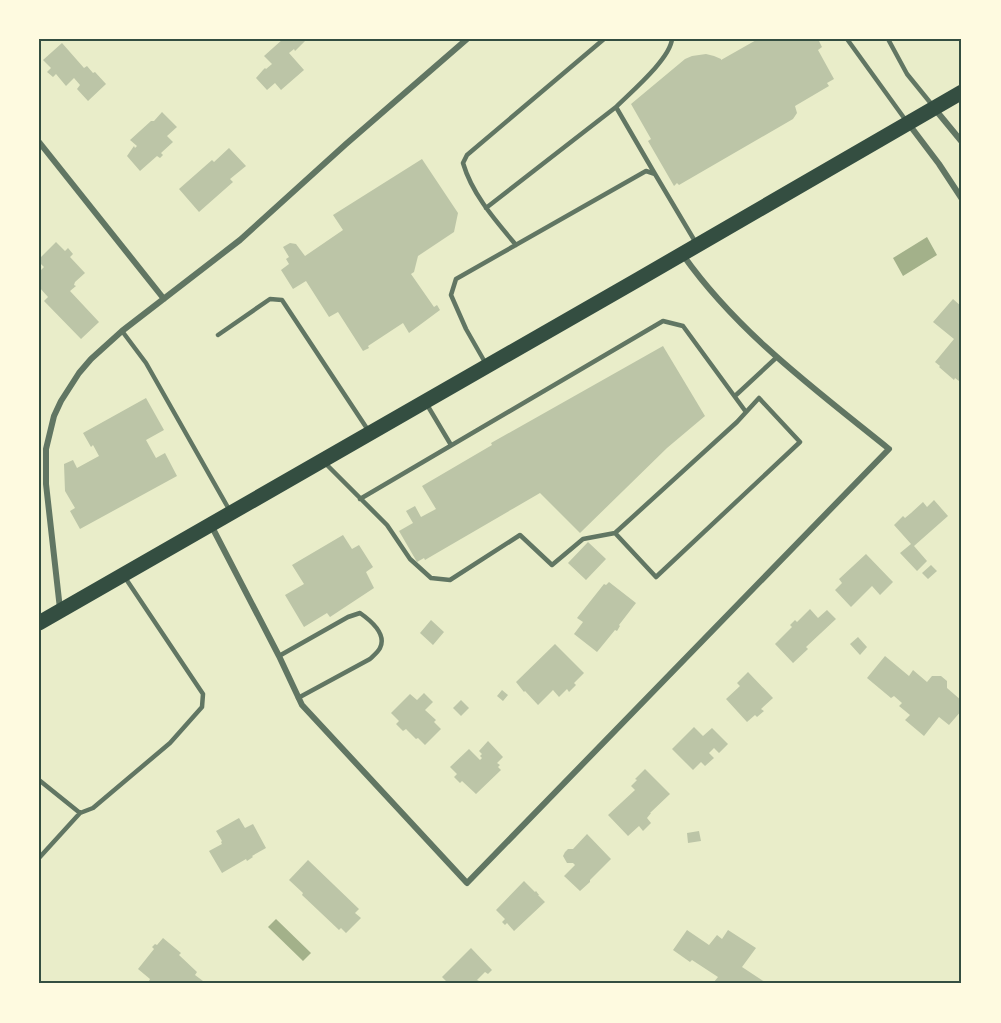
<svg xmlns="http://www.w3.org/2000/svg" width="1001" height="1023" viewBox="0 0 1001 1023" font-family="Poppins,sans-serif">
  <style>
    .water { fill: #a3b18a }
    .building { fill: #bcc5a7 }
    .lines { fill: none; stroke-linecap: round; stroke-linejoin: round }
    .service { stroke: #617663; stroke-width: 4.5 }
    .minor { stroke: #617663; stroke-width: 6 }
    .primary { stroke: #344e41; stroke-width: 15 }
    .neatline { fill: none; stroke: #344e41; stroke-width: 2 }
  </style>
  <rect width="100%" height="100%" fill="#e9edc9"/>
  <path class="water" d="M927 237 937 255 903 276 893 258Z
    M276 919 311 953 303 961 268 927Z"/>
  <path class="building" d="M283 39H303L305 41 295 51 294 49 289 53 304 70 281 90 275 83 267 90 256 78 263 70 265 68 266 69 272 64 264 56Z
    M758 39H823L819 41 822 47 818 50 834 79 827 83 829 86 795 106 797 113 793 119 679 185 677 183 674 186 648 141 651 139 631 104 685 59 692 56 706 54 714 56 721 59V60Z
    M62 43 84 68 87 66 93 73 95 72 106 84 88 101 77 89 80 85 74 78 66 86 56 74 53 77 47 72 51 68 43 60Z
    M162 112 177 127 167 136 173 142 161 153 163 155 160 158 157 156 140 171 127 156 134 146 135 148 137 146 130 140 151 121H154Z
    M229 148 246 166 230 179 233 182 199 212 179 189 212 160 214 162Z
    M422 159 458 213 454 232 418 256 414 272 411 274 434 307 437 305 440 310 409 333 403 323 368 346 369 348 363 351 338 312 329 317 306 281 293 289 281 270 289 264 286 259 289 257 283 247 290 243 296 244 305 256 343 230 333 215Z
    M56 242 65 251 68 248 73 254 70 257 85 273 75 282 74 285 76 286 70 291 99 322 81 339 44 301 48 297 39 287 41 286 39 284V272L44 267 39 262V259Z
    M953 299 962 307V377L959 381 955 378 954 380 939 367 940 366 935 362 954 339 933 322Z
    M663 346 705 416 667 448 580 533 540 493 430 557 425 560 424 558 417 562 399 531 413 523 406 511 415 506 421 517 436 509 422 486 492 445 491 443Z
    M146 398 164 430 146 440 156 458 165 453 177 476 80 529 70 511 75 508 65 491 64 464 73 460 77 468 99 456 93 445 91 447 83 433Z
    M934 500 948 516 914 546 927 561 917 571 900 553 911 544 894 525 903 516 905 518 911 513 923 502 927 507Z
    M343 535 352 549 359 545 373 567 366 572 374 588 330 617 327 613 304 627 285 595 304 584 292 565Z
    M588 542 606 559 586 580 568 563Z
    M866 554 893 582 880 595 872 586 851 607 835 590 842 583 839 579Z
    M931 565 937 571 928 579 922 573Z
    M609 582 636 603 619 625 620 626 617 631 615 630 597 652 574 634 583 622 577 618 604 584 606 585Z
    M810 609 818 618 827 610 836 619 806 647 808 649 793 663 775 644 792 627 790 625 795 620 797 622Z
    M431 620 444 632 433 645 420 633Z
    M858 637 867 647 860 655 850 644Z
    M555 644 584 673 574 683 576 685 569 692 567 689 559 697 553 690 538 705 525 691 524 692 516 682Z
    M885 656 909 676 913 670 927 682 932 676H941L947 681V688L962 701V710L949 725 939 717 924 736 905 720 910 715 899 706 902 703 894 696 891 698 867 678Z
    M748 672 773 698 761 709 764 711 757 717 755 715 747 722 726 699 740 686 737 683Z
    M502 690 508 695 503 701 497 696Z
    M424 693 433 702 425 710 436 720 434 722 441 729 425 745 418 738 416 739 406 729 403 731 396 724 399 721 391 713 410 694 417 700Z
    M461 700 469 708 461 716 453 708Z
    M694 727 703 736 712 728 728 744 719 753 714 748 709 753 714 758 705 766 701 762 693 770 672 749Z
    M488 741 503 757 497 763 500 765 498 767 501 770 476 794 462 781 460 783 454 777 457 774 450 767 469 749 480 760 482 758 480 756 482 754 479 751Z
    M645 769 670 794 650 813H651L647 818 651 823 643 831 639 826 628 836 608 815 635 790 631 786 637 780 635 779Z
    M239 818 245 828 253 824 266 848 252 856 253 857 247 861 246 859 222 873 209 851 222 844 221 842 222 841 216 831Z
    M699 831 701 841 688 843 687 833Z
    M587 834 611 859 590 880V882L580 891 564 876 575 865 573 863H567L563 856 565 852 568 849H573Z
    M308 860 359 909 355 913 361 918 346 933 341 928 339 930 302 895 303 893 289 880Z
    M524 881 535 892 536 891 539 895H538L545 902 514 931 507 923 505 925 502 922 505 919 496 910Z
    M687 930 709 945 717 935 722 939 728 930 756 948 742 967 768 984H720L714 982 718 977 692 960 690 962 673 950Z
    M163 938 181 953 179 955 197 972 195 975 207 984H151L152 983 149 981 150 979 138 969 154 949 152 947 155 944 157 945Z
    M471 948 492 970 488 974 485 972 477 980 479 981 476 984H449L442 977Z"/>
  <g class="lines">
    <path class="service" d="M847 39 907 122
      M888 39 907 74 933 106
      M616 107C631 92 670 59 672 39
      M486 208 616 107 655 174
      M516 245C495 220 472 194 463 163L467 155 604 39
      M122 331 146 363 230 511
      M218 335 270 299 282 300 368 430
      M486 364 466 329 451 295 456 279 646 171 655 174 696 243
      M735 396 777 357
      M426 403 451 445
      M325 463 387 525 410 559 431 578 450 580 520 535 552 565 583 539 615 533 737 422 759 398 800 442 656 577 615 533
      M360 499 663 321 683 326 746 412
      M279 656 348 617 360 613C370 620 387 634 380 648 378 652 374 655 370 659L298 698
      M39 780 80 813
      M39 858 80 813 93 808 170 743 202 707 203 694 124 576"/>
    <path class="minor" d="M934 108 962 142
      M908 123 939 164 962 199
      M39 142 164 299
      M211 525 279 656 302 705 467 883 889 449C816 390 738 333 683 255
      M60 609 46 484V449L54 416 61 401 79 373 91 359 122 331 240 240 346 144 467 39"/>
    <path class="primary" d="M39 623 639 279 962 92"/>
  </g>
  <rect width="1001" height="1023" fill="none" stroke="#fefae0" stroke-width="81"/>
  <rect x="40" y="40" width="920" height="942" class="neatline"/>
</svg>
